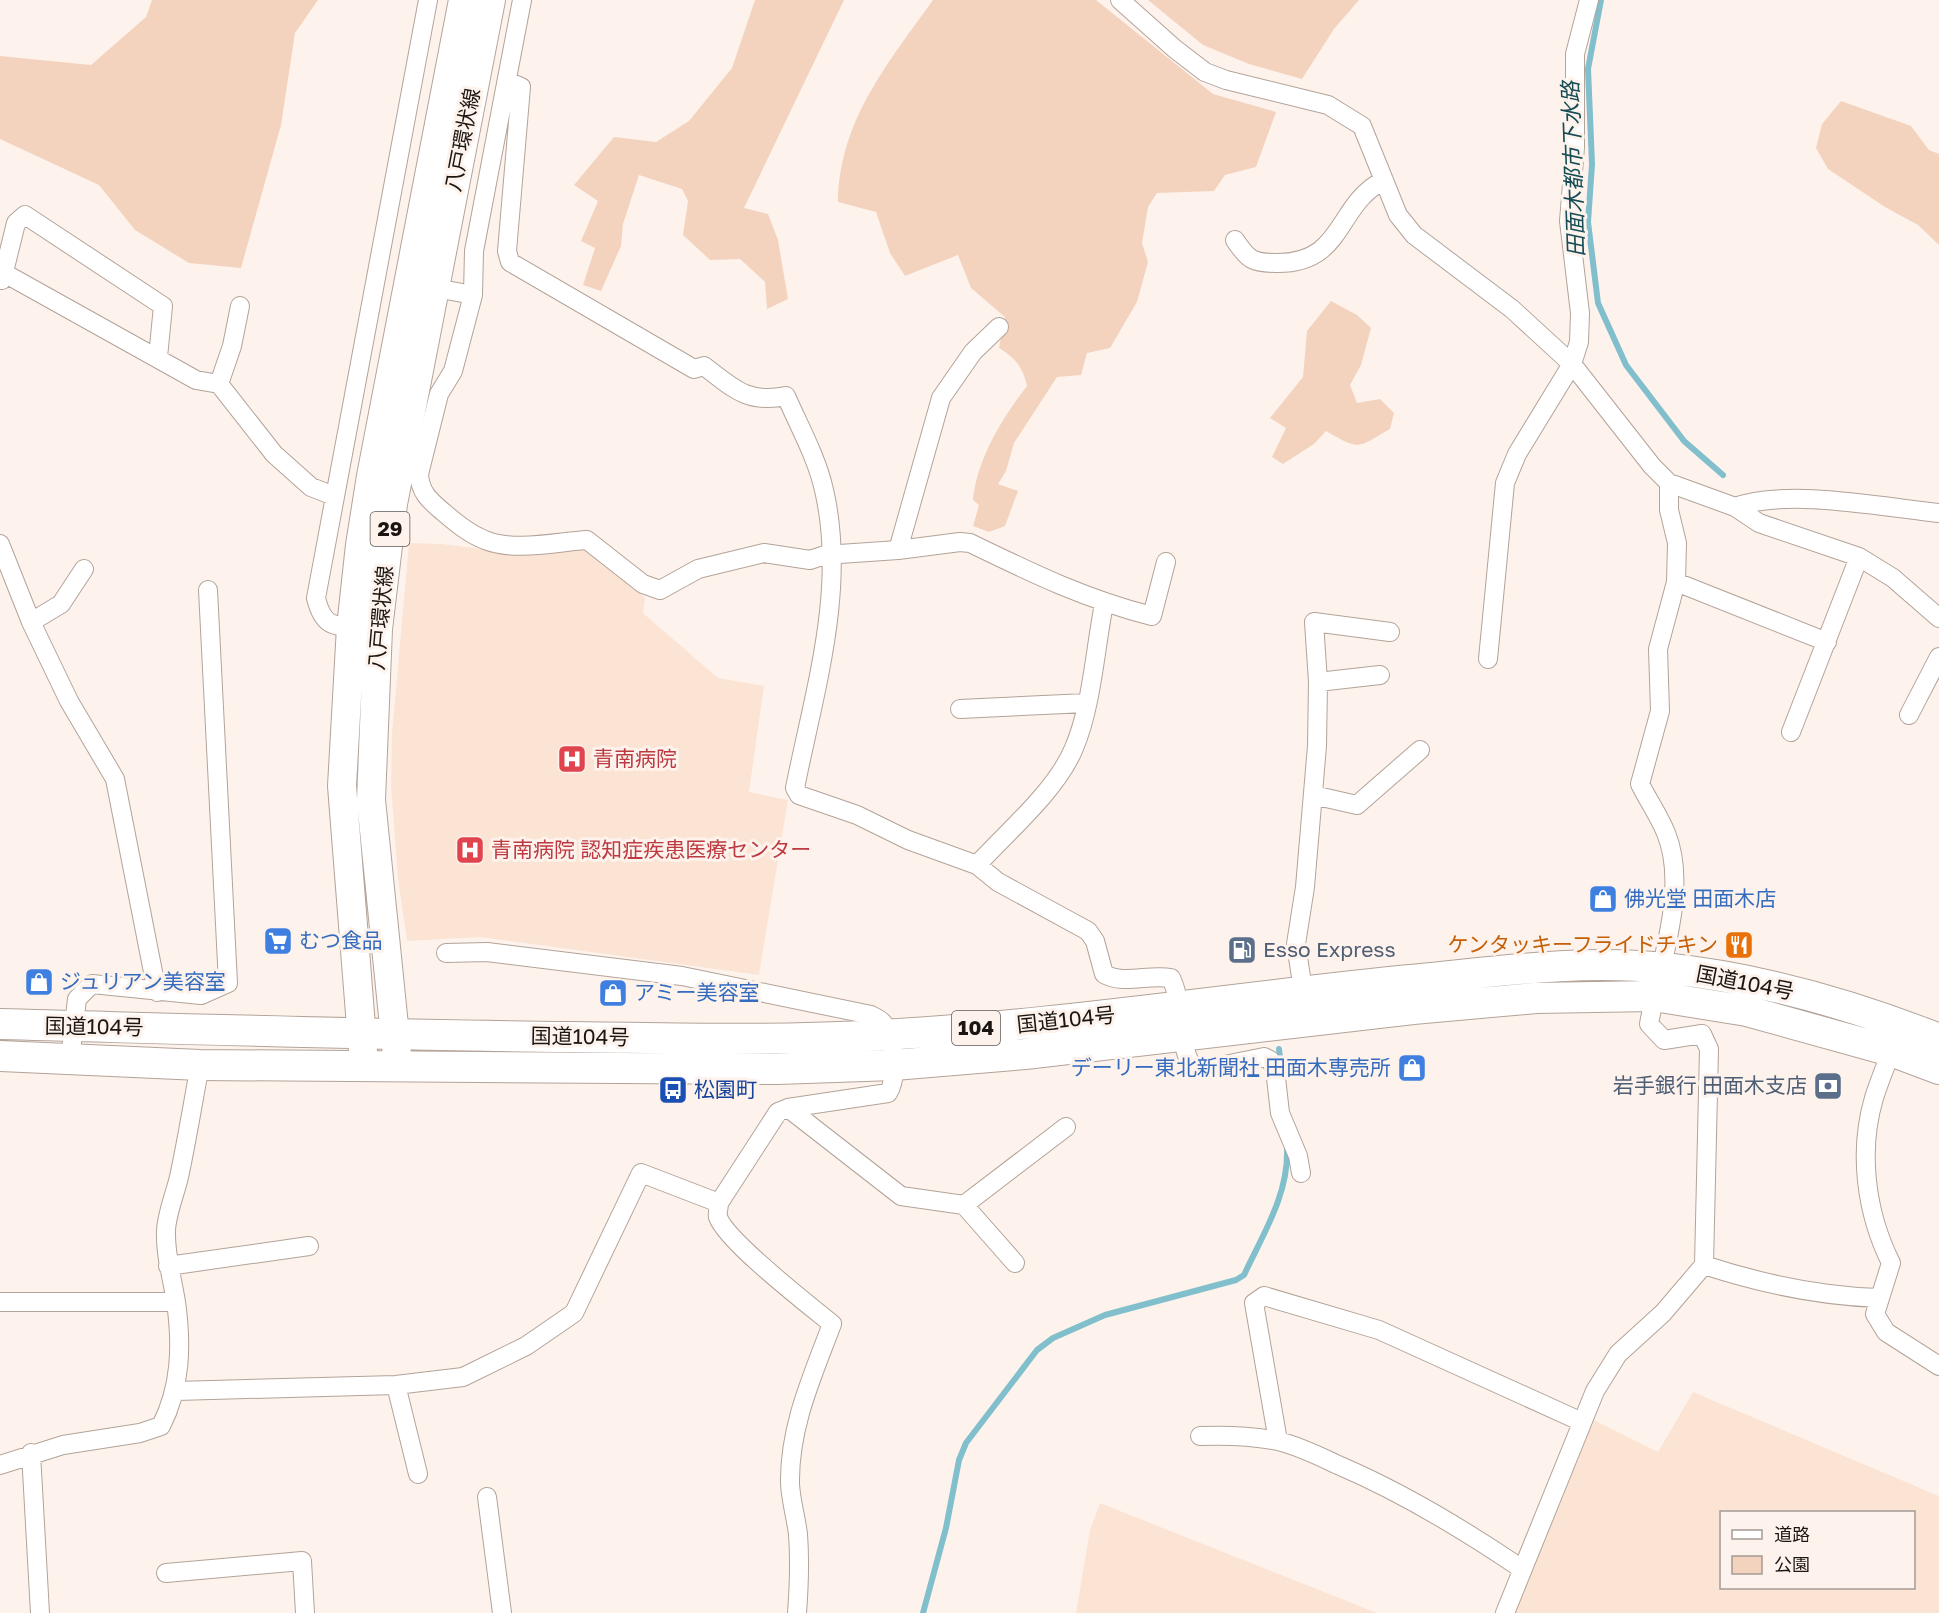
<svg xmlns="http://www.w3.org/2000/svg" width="1939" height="1613" viewBox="0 0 1939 1613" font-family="'Golos Text','Noto Sans JP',sans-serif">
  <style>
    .built { fill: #fce4d5; fill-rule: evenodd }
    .green { fill: #f3d3be }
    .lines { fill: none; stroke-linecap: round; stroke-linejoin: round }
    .stream { stroke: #80bfcb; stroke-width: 6 }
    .minor-casing { stroke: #b3a399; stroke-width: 20 }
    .primary-casing { stroke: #b3a399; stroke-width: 30 }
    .trunk-casing { stroke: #b3a399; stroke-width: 32 }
    .minor { stroke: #fff; stroke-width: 18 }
    .primary { stroke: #fff; stroke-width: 28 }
    .trunk { stroke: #fff; stroke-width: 30 }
    .labels { text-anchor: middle; stroke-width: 6; stroke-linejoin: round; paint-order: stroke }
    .shield { fill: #fdf3ec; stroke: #605853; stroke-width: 1.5 }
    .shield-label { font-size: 20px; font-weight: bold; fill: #1c1612 }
    .street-label { font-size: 21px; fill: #1c1612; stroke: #fdf3ec }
    .health-label { font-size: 21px; fill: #be3a42; stroke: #fdf3ec; text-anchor: start }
    .shop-label { font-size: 21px; fill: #366cbe; stroke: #fdf3ec; text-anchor: start }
    .food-label { font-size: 21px; fill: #c56008; stroke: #fdf3ec; text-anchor: end }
    .service-label { font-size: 21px; fill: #4e5e75; stroke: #fdf3ec; text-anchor: start }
    .transit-label { font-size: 21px; fill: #164399; stroke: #fdf3ec; text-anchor: start }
    .water-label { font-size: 22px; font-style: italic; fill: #154c55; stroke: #fdf3ec }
  </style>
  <rect width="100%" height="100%" fill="#fdf3ec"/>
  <path class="built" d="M409 543 442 544 514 553 552 547 586 550 645 598 643 613 718 678 764 686 749 792 788 800 759 975 480 937 407 941 398 878 391 785 392 733Z
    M1693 1392 1939 1496V1613H1513L1590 1418 1658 1452ZM1722 1512H1914V1588H1722Z
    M1100 1503 1377 1613H1076L1090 1530Z"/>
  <path class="green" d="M152 0H318L295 33 281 125 241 268 189 263 135 230 99 185 0 139V56L91 65 146 17Z
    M755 0H844L744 208 768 214 778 240 788 299 767 309 765 282 740 259 710 260 683 235 688 201 682 189 639 175 623 224 621 246 601 291 583 285 595 248 581 241 598 201 574 185 614 137 656 142 689 121 732 68Z
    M933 0H1096L1213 94 1276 112 1256 167 1225 175 1214 191 1157 193 1148 207 1142 243 1148 262 1137 302 1110 348 1087 353 1081 375 1057 377 1014 443 1006 471 998 484 1018 491 1005 526 989 532 973 526 979 505 973 500C977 459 1002 418 1027 386 1023 367 1015 358 999 348L1005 317 971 288 958 255 905 276 890 253 876 212 838 202C839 121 888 63 933 0Z
    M1148 0H1359L1334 29 1302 79 1249 64 1203 45Z
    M1841 101 1911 126 1929 150 1939 154V245L1918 225 1885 207 1828 169 1816 148 1822 124Z
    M1331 301 1357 315 1371 328 1361 365 1350 385 1357 403 1380 399 1394 413 1390 429C1357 448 1360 451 1326 431L1314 444 1283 464 1272 457 1286 428 1270 418 1303 377 1307 331Z"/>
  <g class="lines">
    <path class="stream" d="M1601 0 1588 69 1592 164 1588 222 1598 303 1626 365 1684 441 1723 475
      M1279 1049 1281 1066
      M923 1613 946 1528 959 1460 966 1443 1037 1350 1053 1338 1105 1315 1236 1280 1244 1275C1263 1234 1289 1194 1287 1148"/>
    <g class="minor-casing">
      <path id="minor" d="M522 0 474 251 473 295 453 371 439 394 419 474C420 492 429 500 442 511 455 522 469 534 485 540 514 552 556 542 587 540L643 584 660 590 698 569 764 553 810 560 825 555 898 550 960 542 970 543C1032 573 1085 599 1152 616L1166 562
        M1120 0 1175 49 1205 72 1226 80 1328 105 1362 126 1398 215 1414 235 1512 309 1572 364 1652 466 1669 483V510L1677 543 1676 582 1658 649 1660 711 1640 784C1648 800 1659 816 1666 833 1689 889 1659 967 1649 1024L1664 1040 1702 1034 1709 1049 1704 1265 1663 1313 1618 1354 1595 1391 1505 1613
        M507 81 521 87 507 251 510 262 694 369 704 366C733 388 747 404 786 396 799 426 817 458 824 490 847 589 814 692 795 788L799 795 857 815 908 840 977 865 998 882 1088 931 1095 941 1104 974C1124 985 1148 974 1171 978 1184 1005 1178 1043 1191 1064L1205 1069 1264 1057 1270 1060 1275 1069 1280 1113 1298 1156 1301 1173
        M1235 240C1248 260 1253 263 1276 263 1345 264 1335 205 1384 180
        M0 266 4 273 196 380 219 384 232 346 240 306
        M2 280 16 223 25 215 163 306 158 357
        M425 286 473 295
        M219 384 274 454 311 487 334 496
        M1669 483 1735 507C1787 488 1882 507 1939 513
        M1735 507 1759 523 1859 557 1893 578 1939 618
        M0 544 31 622 69 701 115 779 157 992
        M898 550 941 398 973 352 999 327
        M1676 582 1827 642
        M31 622 61 604 84 569
        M361 628C333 626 323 627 316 598L428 0
        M1488 659 1505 483 1517 454 1572 364 1579 342 1580 313 1569 221 1575 147V54L1589 0
        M1318 682 1380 675
        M960 709 1086 703
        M1909 715 1939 657
        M1791 732 1859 557
        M1313 795 1357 805 1420 750
        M977 865C1007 832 1057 790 1074 748 1092 706 1095 649 1104 604
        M446 953 487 952 682 976 871 1015C874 1017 880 1019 883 1023 895 1037 898 1078 888 1093L788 1108 778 1112 719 1203C719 1207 717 1213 718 1217 726 1241 809 1305 832 1324 812 1377 789 1427 790 1484 791 1501 796 1518 798 1534 800 1561 799 1587 797 1613
        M1303 990 1296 944 1305 887 1317 746 1318 682 1314 622 1390 632
        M1895 1042C1888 1060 1880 1079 1874 1098 1858 1152 1866 1213 1891 1263L1875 1314 1886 1332 1939 1366
        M70 1059 77 999 92 984 201 995 228 983 208 590
        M788 1108 901 1196 964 1205 1066 1127
        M964 1205 1015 1263
        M1704 1265C1762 1284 1818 1296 1879 1298
        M168 1266 309 1246
        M0 1302H176
        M396 1385 418 1474
        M176 1391 396 1385 463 1377 526 1346 574 1313 641 1173 719 1203
        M1200 1436C1226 1435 1253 1436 1278 1441 1299 1446 1319 1456 1338 1465 1404 1493 1463 1529 1522 1569
        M1278 1441 1254 1303 1264 1296 1379 1330 1582 1422
        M31 1453 40 1613
        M0 1465 63 1445 140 1433 161 1426C181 1387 182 1345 176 1302 172 1277 165 1255 166 1230 167 1213 175 1194 179 1177 187 1140 193 1102 200 1065
        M487 1497 502 1613
        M166 1573 302 1561 305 1613"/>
    </g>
    <g class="primary-casing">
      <path id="primary" d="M364 1064 342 786 351 627 360 545 371 476 463 0
        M398 1065 371 800 378 629 393 504 491 0"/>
    </g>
    <g class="trunk-casing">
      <path id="trunk" d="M0 1024C190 1029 379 1035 569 1037 667 1038 765 1041 863 1036 1047 1027 1228 998 1410 980 1494 972 1580 959 1664 968 1759 978 1851 1004 1939 1039
        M0 1056 200 1065 777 1069 894 1065 1025 1054 1413 1009 1536 998 1654 996 1747 1011 1891 1051 1939 1069"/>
    </g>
    <use href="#minor" class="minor"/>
    <use href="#primary" class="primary"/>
    <use href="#trunk" class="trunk"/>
  </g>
  <defs>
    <g id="hospital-square" transform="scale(1.5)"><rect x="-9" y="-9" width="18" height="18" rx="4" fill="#e0444e" stroke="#fdf3ec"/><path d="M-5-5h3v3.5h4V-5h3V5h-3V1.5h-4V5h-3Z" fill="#fff"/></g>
    <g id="shop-square" transform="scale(1.5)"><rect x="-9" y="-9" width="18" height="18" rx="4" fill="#3f7fe0" stroke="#fdf3ec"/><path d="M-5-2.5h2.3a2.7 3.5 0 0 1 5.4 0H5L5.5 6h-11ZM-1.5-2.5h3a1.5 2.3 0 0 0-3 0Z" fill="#fff"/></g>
    <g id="supermarket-square" transform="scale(1.5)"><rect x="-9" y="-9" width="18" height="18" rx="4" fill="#3f7fe0" stroke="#fdf3ec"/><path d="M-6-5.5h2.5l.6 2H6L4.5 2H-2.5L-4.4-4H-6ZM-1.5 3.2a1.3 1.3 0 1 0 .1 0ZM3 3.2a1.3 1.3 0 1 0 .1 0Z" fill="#fff"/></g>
    <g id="restaurant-square" transform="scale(1.5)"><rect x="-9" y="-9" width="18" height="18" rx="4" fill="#e8710a" stroke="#fdf3ec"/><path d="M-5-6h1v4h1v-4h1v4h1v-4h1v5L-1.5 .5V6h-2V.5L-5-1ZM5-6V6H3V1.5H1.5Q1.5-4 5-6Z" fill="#fff"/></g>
    <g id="fuel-square" transform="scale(1.5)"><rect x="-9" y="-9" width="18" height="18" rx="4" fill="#5c6f8a" stroke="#fdf3ec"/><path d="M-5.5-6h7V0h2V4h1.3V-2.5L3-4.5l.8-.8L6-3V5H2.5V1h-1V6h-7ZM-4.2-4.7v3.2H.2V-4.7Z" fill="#fff"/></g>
    <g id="bank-square" transform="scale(1.5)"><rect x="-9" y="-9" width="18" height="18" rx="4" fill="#5c6f8a" stroke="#fdf3ec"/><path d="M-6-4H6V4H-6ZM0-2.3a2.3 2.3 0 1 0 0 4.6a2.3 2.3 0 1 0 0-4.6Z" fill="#fff"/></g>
    <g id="bus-square" transform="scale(1.5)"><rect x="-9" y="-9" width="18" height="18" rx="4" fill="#1a4fb4" stroke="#fdf3ec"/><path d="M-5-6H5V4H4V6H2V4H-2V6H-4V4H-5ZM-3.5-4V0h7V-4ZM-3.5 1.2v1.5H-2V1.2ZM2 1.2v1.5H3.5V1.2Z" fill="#fff"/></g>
  </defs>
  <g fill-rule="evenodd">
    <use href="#hospital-square" x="572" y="759"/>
    <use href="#hospital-square" x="470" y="850"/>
    <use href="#shop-square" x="1603" y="899"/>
    <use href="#supermarket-square" x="278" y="941"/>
    <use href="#restaurant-square" x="1739" y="945"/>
    <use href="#fuel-square" x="1242" y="950"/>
    <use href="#shop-square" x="39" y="982"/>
    <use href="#shop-square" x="613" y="993"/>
    <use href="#shop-square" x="1412" y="1068"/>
    <use href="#bank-square" x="1828" y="1086"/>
    <use href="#bus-square" x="673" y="1090"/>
  </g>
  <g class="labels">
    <g class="shield">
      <rect x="370.5" y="512" width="39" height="34" rx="4.5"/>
      <rect x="952" y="1011" width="48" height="34" rx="4.5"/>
    </g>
    <g class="shield-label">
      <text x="390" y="536">29</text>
      <text x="976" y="1035">104</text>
    </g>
    <g class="street-label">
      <text transform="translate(463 140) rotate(-79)" y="7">八戸環状線</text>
      <text transform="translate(381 618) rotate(-85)" y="7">八戸環状線</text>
      <text transform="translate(1745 983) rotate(11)" y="7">国道104号</text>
      <text transform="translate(1066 1020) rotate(-6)" y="7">国道104号</text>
      <text transform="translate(94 1027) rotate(1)" y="7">国道104号</text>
      <text transform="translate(580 1037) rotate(1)" y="7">国道104号</text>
    </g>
    <g class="health-label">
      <text x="593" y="766">青南病院</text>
      <text x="491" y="857">青南病院 認知症疾患医療センター</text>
    </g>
    <g class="shop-label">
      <text x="1624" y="906">佛光堂 田面木店</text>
      <text x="299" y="948">むつ食品</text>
      <text x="60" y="989">ジュリアン美容室</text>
      <text x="634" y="1000">アミー美容室</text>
      <text x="1391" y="1075" text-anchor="end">デーリー東北新聞社 田面木専売所</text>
    </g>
    <g class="food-label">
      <text x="1718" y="952">ケンタッキーフライドチキン</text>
    </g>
    <g class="service-label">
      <text x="1263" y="957">Esso Express</text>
      <text x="1807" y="1093" text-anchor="end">岩手銀行 田面木支店</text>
    </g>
    <g class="transit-label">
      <text x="694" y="1097">松園町</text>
    </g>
    <g class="water-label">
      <text transform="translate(1573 169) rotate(-92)" y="8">田面木都市下水路</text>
    </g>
  </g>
  <rect x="1720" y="1511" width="195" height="78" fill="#fdf3ec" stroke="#a39b95" stroke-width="1.5"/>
  <rect x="1732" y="1530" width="30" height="9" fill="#ffffff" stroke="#a39b95" stroke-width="1.5"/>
  <text x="1774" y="1541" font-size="18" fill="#1c1612">道路</text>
  <rect x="1732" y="1556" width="30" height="18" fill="#f3d3be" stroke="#a39b95" stroke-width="1.5"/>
  <text x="1774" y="1571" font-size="18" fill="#1c1612">公園</text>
</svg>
